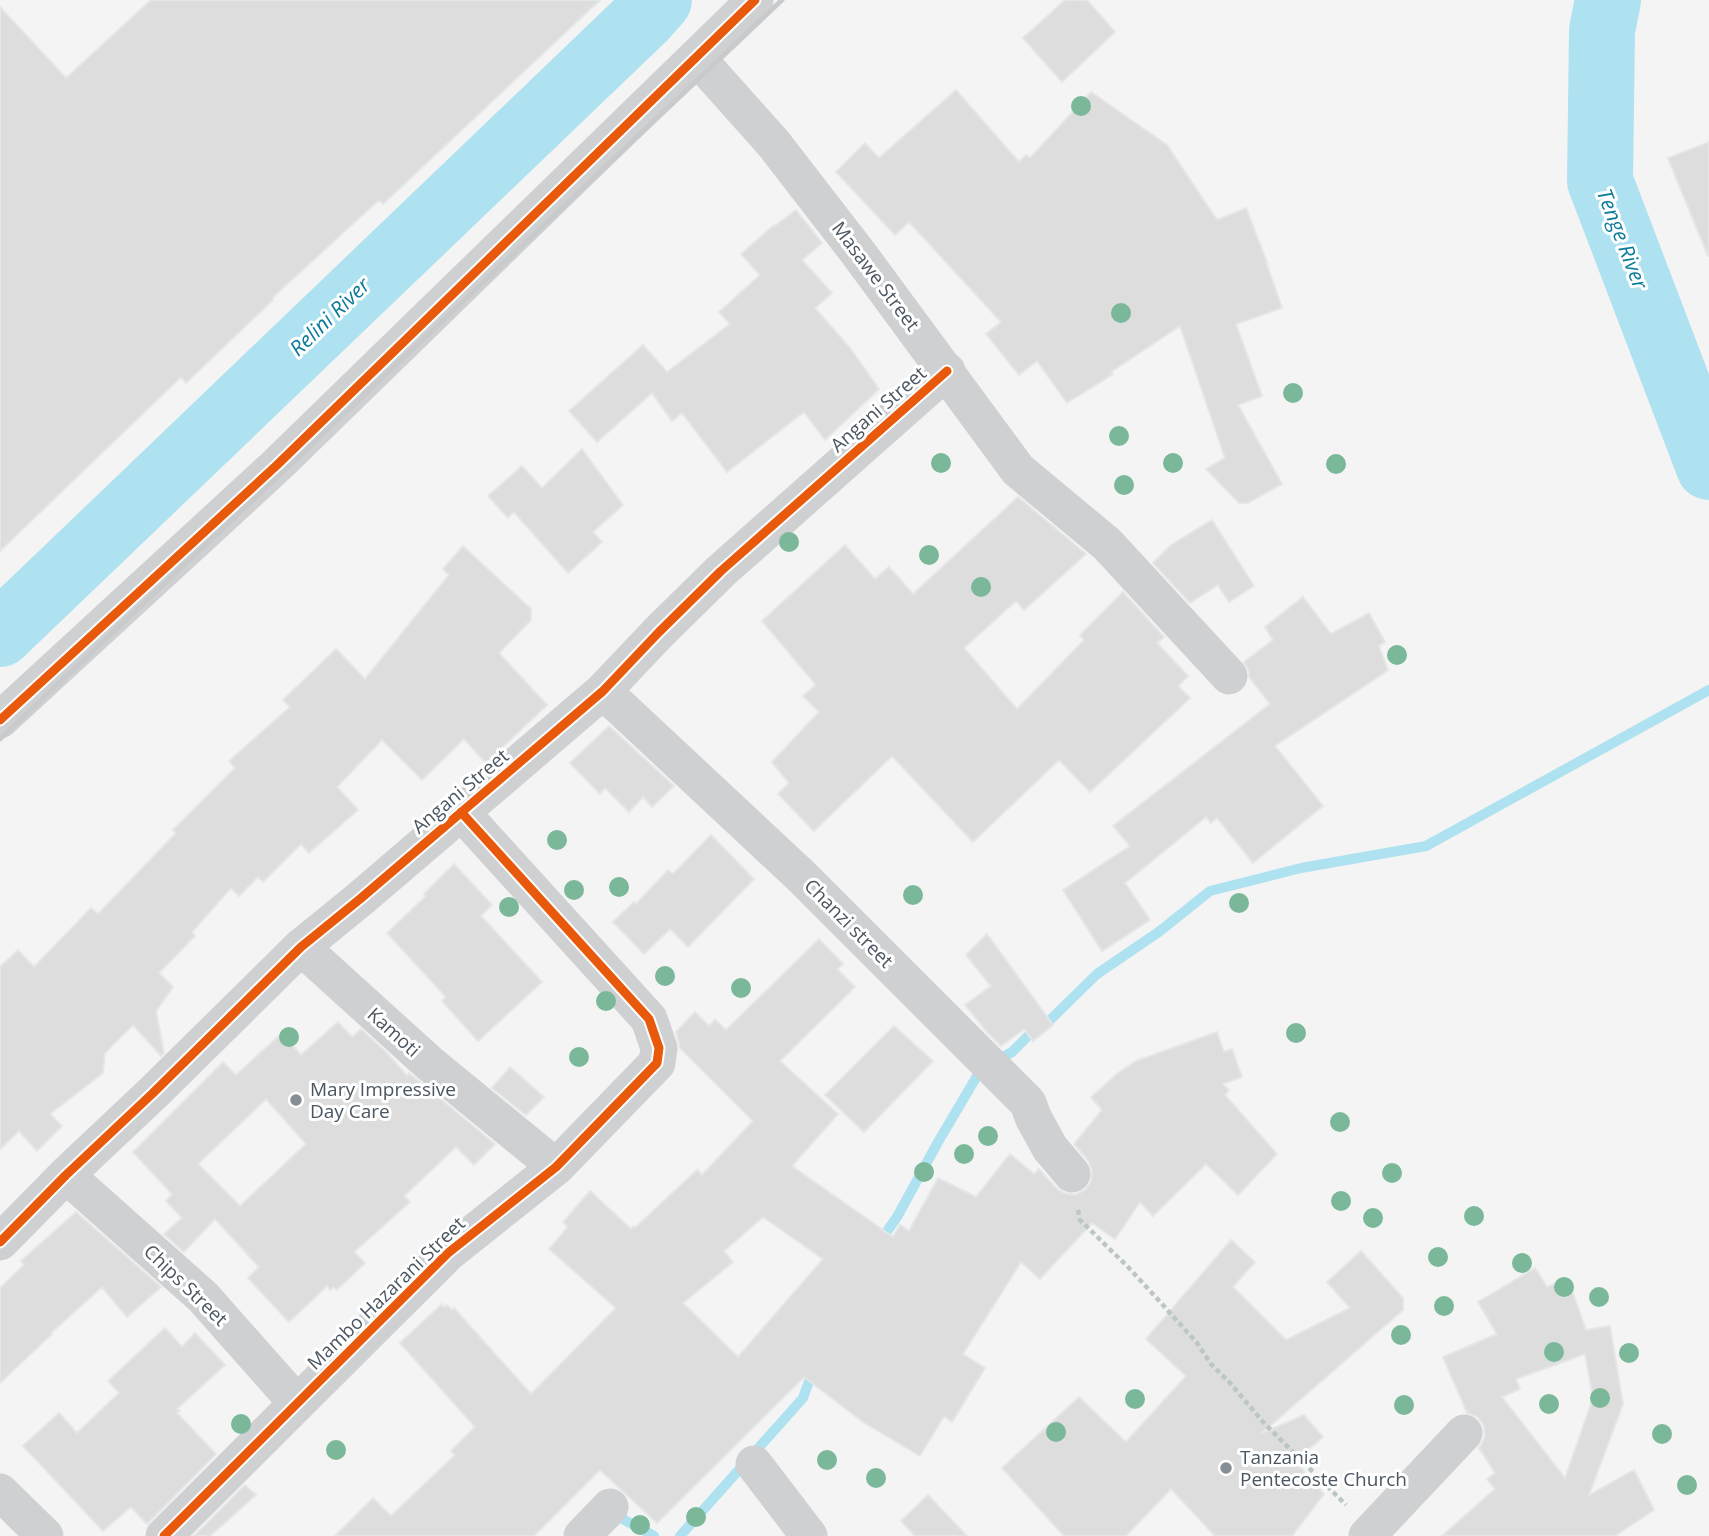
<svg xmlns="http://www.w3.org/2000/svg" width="1709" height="1536" viewBox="0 0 1709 1536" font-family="'Open Sans',sans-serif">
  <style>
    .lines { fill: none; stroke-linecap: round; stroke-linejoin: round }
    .stream { stroke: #aee2f0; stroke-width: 10 }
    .river { stroke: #aee2f0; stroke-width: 66 }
    .building { fill: #ddddde; stroke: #e5e6e7; stroke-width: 2; fill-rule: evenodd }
    .path { stroke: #bcc7c4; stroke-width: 4.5; stroke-dasharray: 5 3.5; stroke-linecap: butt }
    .minor { stroke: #ced0d2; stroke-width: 37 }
    .rail { stroke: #c9cacc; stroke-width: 5 }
    .cycleway-casing { stroke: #fff; stroke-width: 13 }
    .cycleway { stroke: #e8590c; stroke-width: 9 }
    .tree { fill: #7ab899 }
    .poi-dot { fill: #868d94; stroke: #fff; stroke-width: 2.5 }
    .labels { text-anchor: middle; stroke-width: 6; stroke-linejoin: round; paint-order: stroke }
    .street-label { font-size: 19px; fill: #4a5661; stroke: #fff }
    .poi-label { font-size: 19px; fill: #4a5661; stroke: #fff; text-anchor: start }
    .water-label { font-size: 21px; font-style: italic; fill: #0c7c9b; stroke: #fff }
  </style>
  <rect width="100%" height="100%" fill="#f4f4f4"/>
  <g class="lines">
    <path class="stream" d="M878 1244 897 1217 938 1142 977 1076 990 1064 1012 1052 1028 1036 1047 1023 1097 974 1160 931 1210 891 1301 868 1426 846 1709 690
      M614 1522 619 1517 654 1536
      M680 1536 803 1398 813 1370"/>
    <path class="river" d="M1608 0 1602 31 1600 181 1709 467
      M0 634 643 18 659 0"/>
  </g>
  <path class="building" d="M151 0H600L383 204 379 200 272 298 273 300 186 383 181 377 0 551V7L66 78Z
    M1065 0H1087L1115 32 1062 82 1023 38Z
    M956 90 1019 162 1026 155 1030 158 1091 92 1167 145 1217 220 1246 208 1267 262H1266L1282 308 1236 324 1262 396 1238 405 1282 484 1248 503H1239L1206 469 1225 458 1180 326 1111 372 1113 374 1067 403 1037 361 1019 375 986 334 1001 322 909 222 895 235 836 172 865 143 879 158Z
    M1709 142V256H1708L1668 158Z
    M796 210 822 243 802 260 832 293 815 308 850 348 879 389 825 440 804 412 727 472 682 413 672 421 652 393 597 442 569 411 643 345 667 372 730 324 719 312 760 275 741 254 774 225 775 226Z
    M582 449 623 505 593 532 602 542 568 573 514 512 508 518 488 496 522 466 542 488Z
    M1018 497 1086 554 1024 610 1016 601 964 648 1017 709 1084 640 1080 635 1123 592 1164 637 1157 643 1188 676 1178 686 1190 698 1090 792 1059 760 973 842 892 756 814 831 778 794 789 783 772 762 819 712 803 696 816 685 762 621 845 545 875 579 889 567 913 594Z
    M1212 520 1254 586 1229 602 1218 585 1190 603 1153 563 1171 545Z
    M463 546 531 609V620L499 653 547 705 486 763 464 739 422 780 382 740 337 787 358 810 309 853 301 844 263 882 258 877 239 896 231 888 192 932 195 936 159 973 173 987 156 1011 164 1053 161 1056 133 1025 105 1053 103 1073 50 1114 62 1126 37 1151 19 1131 0 1149V967L18 950 34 967 91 908 98 914 176 833 173 830 235 768 229 761 290 707 283 700 336 649 365 679 449 575 443 569Z
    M1303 597 1331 634 1369 613 1385 642 1379 646 1388 670 1275 746 1323 806 1253 863 1217 818 1211 823 1206 817 1125 883 1150 920 1102 951 1063 890 1130 846 1113 826 1270 704 1249 677V671L1244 662 1273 640 1265 627Z
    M609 726 674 786 652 807 643 797 629 812 605 788 600 794 570 763Z
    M711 835 754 879 688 947 670 929 644 954 613 922 634 902 636 904 668 870 673 874Z
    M454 864 492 905 481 916 542 982 478 1041 442 1001 446 997 387 933 426 896 424 894Z
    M987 934 1053 1025 1033 1041 1024 1029 1001 1046 988 1033 965 1005 991 986 966 955Z
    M819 939 843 964 837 969 855 987 780 1061 838 1114 792 1166 893 1237 900 1225 909 1231 938 1178 976 1197 1010 1154 1034 1174 1039 1169 1056 1188 1064 1193 1075 1195 1085 1190 1091 1182 1092 1170 1088 1160 1074 1144 1102 1110 1091 1097 1118 1073 1136 1061 1217 1032 1224 1052 1232 1049 1242 1077 1223 1084 1229 1090 1225 1095 1277 1154 1238 1195 1206 1164 1153 1216 1140 1202 1115 1239 1092 1223 1040 1279 1021 1262 963 1354 985 1368 952 1422 944 1416 920 1456 863 1422 804 1377 657 1523 600 1470 534 1536H335L373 1498 391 1516 455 1455 451 1451 475 1427 400 1343 442 1304 444 1307 447 1305 452 1310 454 1308 531 1394 616 1308 549 1249 568 1227 563 1222 590 1191 631 1229 634 1226 636 1227 697 1170 702 1175 753 1121 680 1048 676 1032 695 1012 709 1026 715 1020 726 1030ZM763 1217 823 1259 738 1357 683 1303 733 1262 724 1251Z
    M338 1022 352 1037 361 1029 387 1053 407 1076 409 1073 495 1144 474 1165 456 1147 404 1196 410 1202 354 1252 365 1263 337 1290 333 1287 330 1290 327 1286 289 1322 248 1278 259 1267 215 1219 184 1252 164 1234 182 1218 166 1201 172 1194 133 1152 223 1062 236 1075 282 1033 301 1055ZM266 1099 306 1144 240 1206 198 1164Z
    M894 1026 933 1061 864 1132 825 1095Z
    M510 1067 544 1097 526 1115 492 1088Z
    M76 1212 161 1287 127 1317 102 1287 51 1333 52 1334 0 1383V1288L24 1265 21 1261Z
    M1231 1240 1255 1262 1233 1287 1286 1340 1350 1308 1327 1282 1361 1251 1403 1298V1310L1262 1433 1304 1415 1323 1437 1295 1461 1324 1494 1292 1536H1215L1171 1489 1126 1536H1064L1002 1468 1079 1397 1126 1442 1186 1376 1146 1339Z
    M1535 1268 1547 1287 1568 1279 1586 1330 1610 1326 1623 1404 1589 1495 1634 1470 1654 1510 1615 1536H1442L1495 1489 1487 1479 1495 1473 1479 1448 1485 1437 1484 1426 1478 1417 1467 1413 1443 1357 1497 1334 1478 1302ZM1585 1354 1593 1398 1565 1478 1502 1397 1520 1389 1516 1379Z
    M165 1328 182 1347 195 1333 225 1365 177 1409 180 1411 177 1413 216 1454 147 1524 131 1507 103 1531 23 1446 59 1413 77 1433 119 1393 108 1381Z
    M245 1485 256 1495 210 1536H194Z
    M928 1495 967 1536H915L901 1521Z"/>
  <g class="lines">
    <path class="path" d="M1078 1210 1080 1220 1128 1267 1163 1305 1197 1343 1211 1364 1230 1383 1264 1423 1346 1505"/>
    <path class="minor" d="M695 58 708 70 774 144 859 254 1018 470 1107 544 1229 676
      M603 691 800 875 1028 1103 1033 1117 1050 1148 1072 1174
      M0 720 277 465 755 0
      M301 947 429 1063 556 1167
      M66 1175 203 1297 297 1403
      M0 1242 66 1175 153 1093 301 947 360 899 603 691 659 632 721 571 947 371
      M754 1464 809 1536
      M0 1492 45 1536
      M164 1536 448 1253 556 1167 657 1063 659 1048 649 1019 461 812
      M582 1536 610 1507
      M1367 1536 1464 1433"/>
    <path class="rail" d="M0 739 782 0"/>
    <g class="cycleway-casing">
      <path id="cycleway" d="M0 720 277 465 755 0
        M0 1242 66 1175 153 1093 301 947 360 899 603 691 659 632 721 571 947 371
        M164 1536 448 1253 556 1167 657 1063 659 1048 649 1019 461 812"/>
    </g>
    <use href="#cycleway" class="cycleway"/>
  </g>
  <g class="tree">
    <circle cx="1081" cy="106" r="10"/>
    <circle cx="1121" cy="313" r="10"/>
    <circle cx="1293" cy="393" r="10"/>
    <circle cx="1119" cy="436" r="10"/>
    <circle cx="941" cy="463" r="10"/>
    <circle cx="1173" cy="463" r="10"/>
    <circle cx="1336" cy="464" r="10"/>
    <circle cx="1124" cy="485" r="10"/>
    <circle cx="789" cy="542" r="10"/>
    <circle cx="929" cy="555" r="10"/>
    <circle cx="981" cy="587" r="10"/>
    <circle cx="1397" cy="655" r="10"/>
    <circle cx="557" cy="840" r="10"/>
    <circle cx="619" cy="887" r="10"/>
    <circle cx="574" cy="890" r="10"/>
    <circle cx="913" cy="895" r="10"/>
    <circle cx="1239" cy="903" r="10"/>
    <circle cx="509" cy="907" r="10"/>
    <circle cx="665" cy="976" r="10"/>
    <circle cx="741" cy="988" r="10"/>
    <circle cx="606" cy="1001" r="10"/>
    <circle cx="1296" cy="1033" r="10"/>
    <circle cx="289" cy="1037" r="10"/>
    <circle cx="579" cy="1057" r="10"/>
    <circle cx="1340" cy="1122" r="10"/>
    <circle cx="988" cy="1136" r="10"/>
    <circle cx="964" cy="1154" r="10"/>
    <circle cx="924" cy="1172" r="10"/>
    <circle cx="1392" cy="1173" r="10"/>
    <circle cx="1341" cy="1201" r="10"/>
    <circle cx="1474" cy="1216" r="10"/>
    <circle cx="1373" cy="1218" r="10"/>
    <circle cx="1438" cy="1257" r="10"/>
    <circle cx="1522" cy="1263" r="10"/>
    <circle cx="1564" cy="1287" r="10"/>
    <circle cx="1599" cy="1297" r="10"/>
    <circle cx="1444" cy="1306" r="10"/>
    <circle cx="1401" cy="1335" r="10"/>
    <circle cx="1554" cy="1352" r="10"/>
    <circle cx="1629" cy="1353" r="10"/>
    <circle cx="1600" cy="1398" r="10"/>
    <circle cx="1135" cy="1399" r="10"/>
    <circle cx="1549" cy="1404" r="10"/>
    <circle cx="1404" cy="1405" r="10"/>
    <circle cx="241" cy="1424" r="10"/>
    <circle cx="1056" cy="1432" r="10"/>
    <circle cx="1662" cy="1434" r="10"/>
    <circle cx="336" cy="1450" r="10"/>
    <circle cx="827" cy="1460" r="10"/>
    <circle cx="876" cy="1478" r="10"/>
    <circle cx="1687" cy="1485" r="10"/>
    <circle cx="696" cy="1517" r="10"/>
    <circle cx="640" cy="1525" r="10"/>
  </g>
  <g class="poi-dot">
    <circle cx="296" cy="1100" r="7"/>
    <circle cx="1226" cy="1468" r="7"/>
  </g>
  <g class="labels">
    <g class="street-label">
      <text transform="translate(876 276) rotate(53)" y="7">Masawe Street</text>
      <text transform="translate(878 409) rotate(-41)" y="7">Angani Street</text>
      <text transform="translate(460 791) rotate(-40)" y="7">Angani Street</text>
      <text transform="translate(849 923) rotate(45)" y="7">Chanzi street</text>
      <text transform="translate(394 1032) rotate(42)" y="7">Kamoti</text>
      <text transform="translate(186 1285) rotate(44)" y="7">Chips Street</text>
      <text transform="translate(386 1293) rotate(-44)" y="7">Mambo Hazarani Street</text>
    </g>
    <g class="poi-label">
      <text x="310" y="1096">Mary Impressive<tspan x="310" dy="22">Day Care</tspan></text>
      <text x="1240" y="1464">Tanzania<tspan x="1240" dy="22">Pentecoste Church</tspan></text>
    </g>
    <g class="water-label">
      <text transform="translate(1622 239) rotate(69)" y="7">Tenge River</text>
      <text transform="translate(330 317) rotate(-44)" y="7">Relini River</text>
    </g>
  </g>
</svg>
